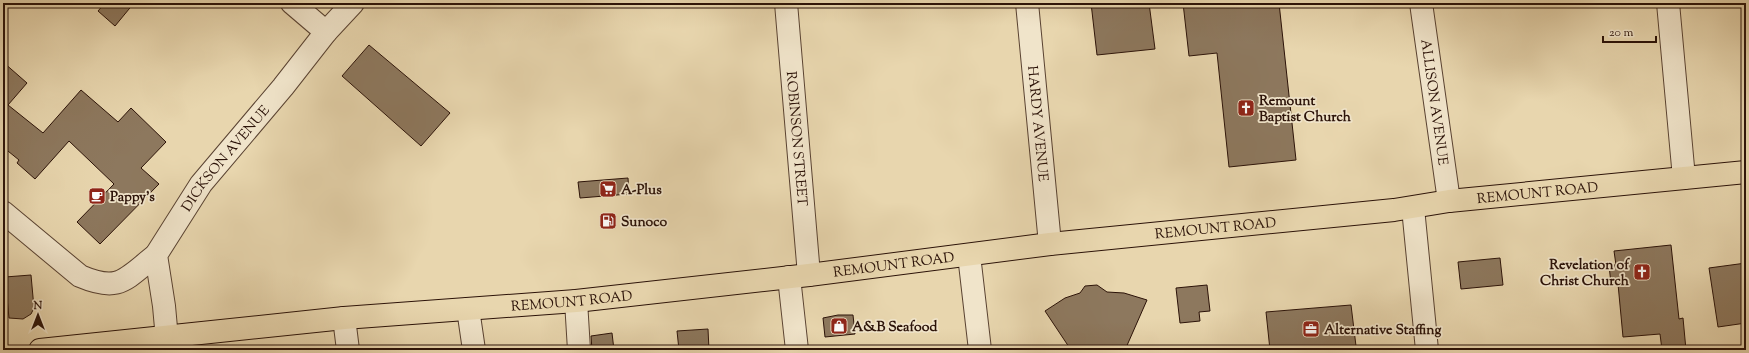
<svg xmlns="http://www.w3.org/2000/svg" width="1749" height="353" viewBox="0 0 1749 353" font-family="'Sorts Mill Goudy',serif">
  <style>
    .building { fill: #8d785e; stroke: #2b1208 }
    .lines { fill: none; stroke-linecap: round; stroke-linejoin: round }
    .minor-casing { stroke: #5a4332; stroke-width: 24 }
    .major-casing { stroke: #2b1208; stroke-width: 24 }
    .minor { stroke: #f0e4ca; stroke-width: 22 }
    .major { stroke: #e8d6ae; stroke-width: 22 }
    .labels { text-anchor: middle; stroke-width: 3.5; stroke-linejoin: round; paint-order: stroke }
    .poi-label { font-size: 14px; font-weight: bold; fill: #2b1208; stroke: #f0e4ca; text-anchor: start }
    .street-label { font-size: 14px; fill: #2b1208; stroke: #f0e4ca }
  </style>
  <rect width="100%" height="100%" fill="#e8d6ae"/>
  <filter id="stains"><feTurbulence type="fractalNoise" baseFrequency=".005" numOctaves="4"/><feColorMatrix values="0 0 0 0 .2 0 0 0 0 .09 0 0 0 0 .02 0 0 0 .5 -.17"/></filter>
  <radialGradient id="worn" r=".72"><stop offset=".6" stop-color="#630" stop-opacity="0"/><stop offset="1" stop-color="#630" stop-opacity=".3"/></radialGradient>
  <path class="building" d="M105 3H134L115 26 98 11Z
    M1091 3H1149L1155 49 1097 55Z
    M1183 3H1215L1216 6 1245 3H1279L1296 160 1229 167 1217 53 1189 56Z
    M369 45 450 113 421 146 342 76Z
    M3 62 27 83 8 105 43 133 81 90 118 122 131 108 166 142 141 168 159 184 100 244 77 222 114 184 69 141 35 179 17 163 19 160 3 147Z
    M628 178 629 194 580 198 578 182Z
    M1671 245 1679 319 1683 318 1686 350H1662L1660 334 1623 337 1618 284H1611L1609 265H1616L1614 251Z
    M1500 258 1503 285 1461 289 1458 262Z
    M1746 263V323L1718 327 1709 268Z
    M31 275 34 308 31 314 23 319 9 318 5 277Z
    M1097 285 1107 292 1124 293 1147 300 1125 350H1071L1045 311 1065 298 1080 293 1085 286Z
    M1207 285 1210 311 1199 312 1200 321 1180 323 1176 288Z
    M1351 305 1356 346 1303 350H1270L1266 312Z
    M838 315H853L855 334 825 337 823 318Z
    M708 329 709 350H679L677 331Z
    M612 333 614 350H592L591 336Z"/>
  <g class="lines">
    <g class="minor-casing">
      <g id="minor">
        <path d="M292 3 326 32"/>
        <path id="s1" d="M786 3 809 275"/>
        <path id="s2" d="M1027 3 1050 244"/>
        <path id="s3" d="M1421 3 1449 201"/>
        <path d="M1668 3 1684 178"/>
        <path d="M1413 208 1427 350"/>
        <path d="M3 212 80 276C120 293 125 279 156 255"/>
        <path d="M969 255 980 350"/>
        <path d="M789 277 797 350"/>
        <path d="M576 301 579 350"/>
        <path d="M468 309 474 350"/>
        <path d="M344 318 348 350"/>
        <path id="s4" d="M168 350 164 306 156 255 201 184 283 87 326 32 353 3"/>
      </g>
    </g>
    <g class="major-casing">
      <g id="major">
        <path id="s5" d="M40 350 344 318 576 301 809 275 1050 244 1394 210 1449 201 1746 172"/>
      </g>
    </g>
    <use href="#minor" class="minor"/>
    <use href="#major" class="major"/>
  </g>
  <defs>
    <g id="church-square" transform="scale(0.9)"><rect x="-9" y="-9" width="18" height="18" rx="4" fill="#8f2418" stroke="#f0e4ca"/><path d="M-1.2-6h2.4v3.5h3.3v2.4h-3.3V6h-2.4V-.1h-3.3v-2.4h3.3Z" fill="#fff"/></g>
    <g id="supermarket-square" transform="scale(0.9)"><rect x="-9" y="-9" width="18" height="18" rx="4" fill="#8f2418" stroke="#f0e4ca"/><path d="M-6-5.5h2.5l.6 2H6L4.5 2H-2.5L-4.4-4H-6ZM-1.5 3.2a1.3 1.3 0 1 0 .1 0ZM3 3.2a1.3 1.3 0 1 0 .1 0Z" fill="#fff"/></g>
    <g id="cafe-square" transform="scale(0.9)"><rect x="-9" y="-9" width="18" height="18" rx="4" fill="#8f2418" stroke="#f0e4ca"/><path d="M-5.5-4.5H6V0H3Q3 3.5 0 3.5H-2.5Q-5.5 3.5-5.5 0ZM3-3.2v2h1.7v-2ZM-6 4.5H4V6H-6Z" fill="#fff"/></g>
    <g id="fuel-square" transform="scale(0.9)"><rect x="-9" y="-9" width="18" height="18" rx="4" fill="#8f2418" stroke="#f0e4ca"/><path d="M-5.5-6h7V0h2V4h1.3V-2.5L3-4.5l.8-.8L6-3V5H2.5V1h-1V6h-7ZM-4.2-4.7v3.2H.2V-4.7Z" fill="#fff"/></g>
    <g id="shop-square" transform="scale(0.9)"><rect x="-9" y="-9" width="18" height="18" rx="4" fill="#8f2418" stroke="#f0e4ca"/><path d="M-5-2.5h2.3a2.7 3.5 0 0 1 5.4 0H5L5.5 6h-11ZM-1.5-2.5h3a1.5 2.3 0 0 0-3 0Z" fill="#fff"/></g>
    <g id="office-square" transform="scale(0.9)"><rect x="-9" y="-9" width="18" height="18" rx="4" fill="#8f2418" stroke="#f0e4ca"/><path d="M-6-3h4V-5.5h4V-3h4V5H-6ZM-1-4.5V-3h2v-1.5ZM-6 0V1H6V0Z" fill="#fff"/></g>
  </defs>
  <g fill-rule="evenodd">
    <use href="#church-square" x="1246" y="108"/>
    <use href="#supermarket-square" x="608" y="189"/>
    <use href="#cafe-square" x="97" y="196"/>
    <use href="#fuel-square" x="608" y="221"/>
    <use href="#church-square" x="1642" y="272"/>
    <use href="#shop-square" x="839" y="326"/>
    <use href="#office-square" x="1311" y="329"/>
  </g>
  <g class="labels">
    <g class="poi-label">
      <text x="1259" y="105">Remount<tspan x="1259" dy="16">Baptist Church</tspan></text>
      <text x="621" y="194">A-Plus</text>
      <text x="110" y="201">Pappy's</text>
      <text x="621" y="226">Sunoco</text>
      <text x="1629" y="269" text-anchor="end">Revelation of<tspan x="1629" dy="16">Christ Church</tspan></text>
      <text x="852" y="331">A&amp;B Seafood</text>
      <text x="1324" y="334">Alternative Staffing</text>
    </g>
    <g class="street-label">
      <text dy="5" stroke="none"><textPath href="#s3" startOffset="100">ALLISON AVENUE</textPath></text>
      <text dy="5" stroke="none"><textPath href="#s2" startOffset="121">HARDY AVENUE</textPath></text>
      <text dy="5" stroke="none"><textPath href="#s1" startOffset="136">ROBINSON STREET</textPath></text>
      <text dy="5" stroke="none"><textPath href="#s4" startOffset="215">DICKSON AVENUE</textPath></text>
      <text dy="5" stroke="none"><textPath href="#s5" startOffset="1506">REMOUNT ROAD</textPath></text>
      <text dy="5" stroke="none"><textPath href="#s5" startOffset="1182">REMOUNT ROAD</textPath></text>
      <text dy="5" stroke="none"><textPath href="#s5" startOffset="858">REMOUNT ROAD</textPath></text>
      <text dy="5" stroke="none"><textPath href="#s5" startOffset="534">REMOUNT ROAD</textPath></text>
    </g>
  </g>
  <rect width="1749" height="353" fill="none" stroke="#e8d6ae" stroke-width="16"/>
  <rect x="4" y="4" width="1741" height="345" fill="none" stroke="#2b1208" stroke-width="2"/>
  <rect x="8" y="8" width="1733" height="337" fill="none" stroke="#2b1208"/>
  <g transform="translate(38 315)" stroke="#f0e4ca" stroke-width="3" paint-order="stroke">
  <path d="M0-3L7 15L0 10L-7 15Z" fill="#2b1208"/>
  <text y="-6" font-size="11" font-weight="bold" text-anchor="middle" fill="#2b1208">N</text>
  </g>
  <path d="M1603 36v6h53v-6" fill="none" stroke="#2b1208" stroke-width="2"/>
  <text x="1609" y="36" font-size="12" fill="#2b1208" stroke="#f0e4ca" stroke-width="3" paint-order="stroke">20 m</text>
  <rect width="100%" height="100%" filter="url(#stains)"/>
  <rect width="100%" height="100%" fill="url(#worn)"/>
</svg>
